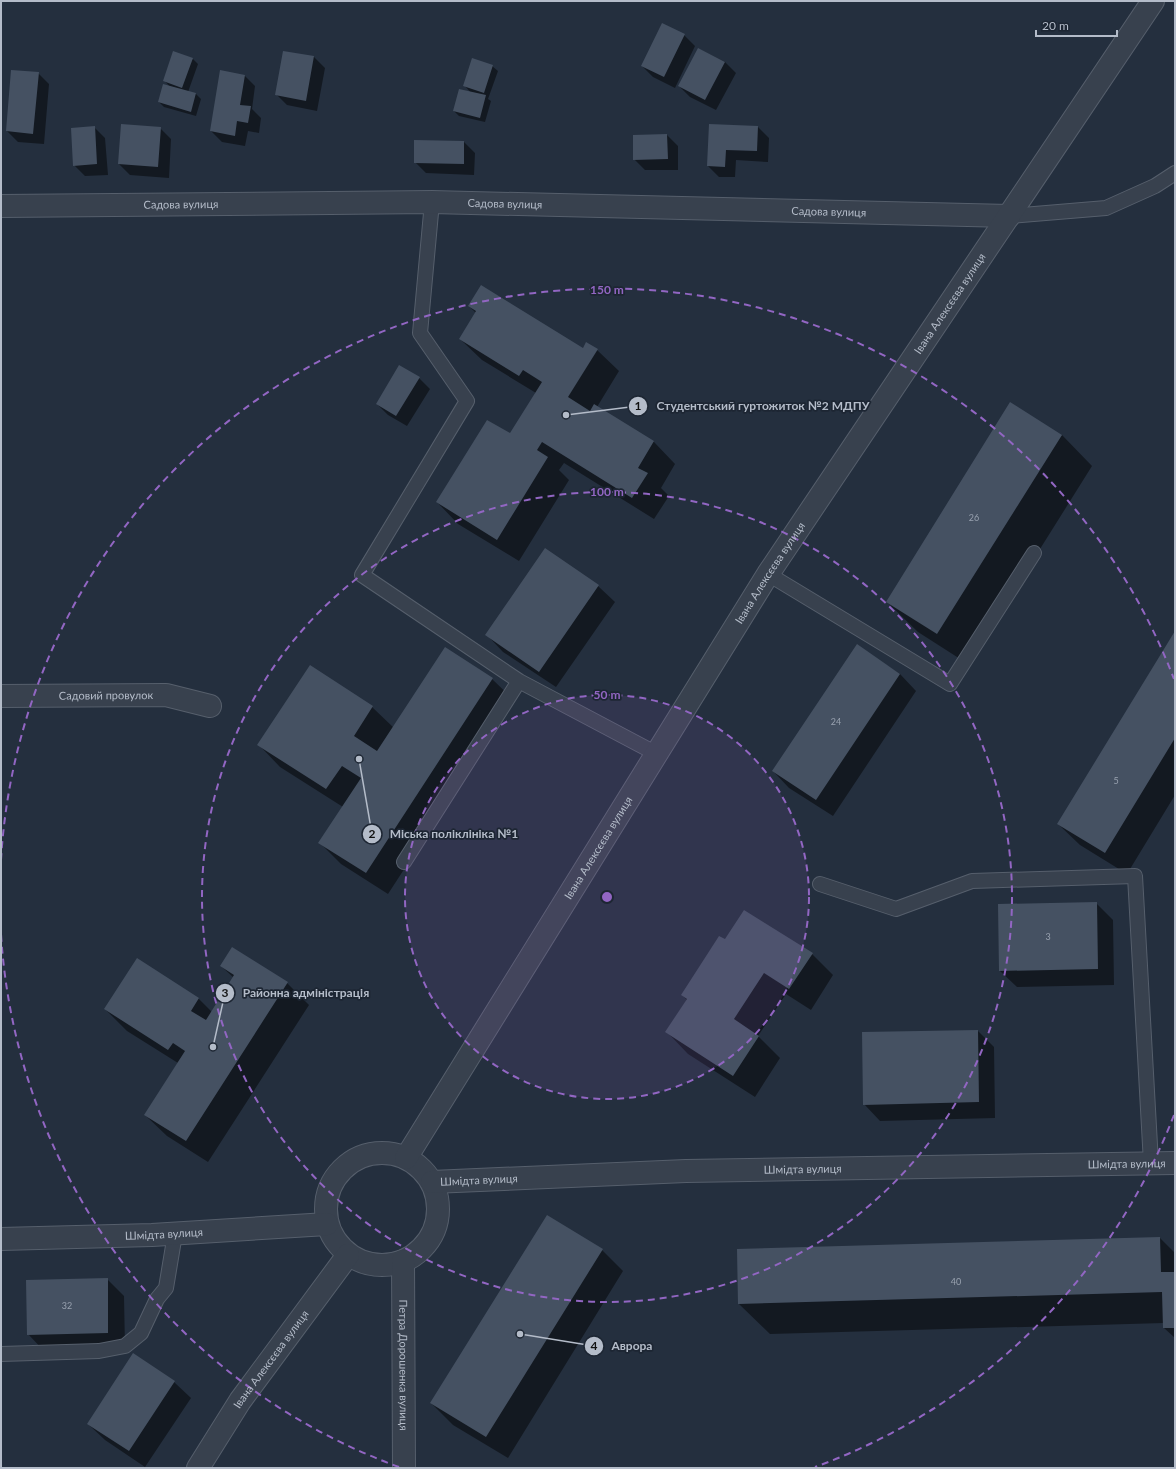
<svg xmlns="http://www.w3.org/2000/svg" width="1176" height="1469" viewBox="0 0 1176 1469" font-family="Lato,sans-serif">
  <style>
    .shadow { fill: #0007 }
    .building { fill: #455162 }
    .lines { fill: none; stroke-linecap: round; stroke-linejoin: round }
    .service-casing { stroke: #565f6c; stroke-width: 16 }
    .minor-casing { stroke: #565f6c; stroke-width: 24 }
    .tertiary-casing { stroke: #565f6c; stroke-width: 24 }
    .service { stroke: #38414e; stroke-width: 14 }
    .minor { stroke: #38414e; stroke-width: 22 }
    .tertiary { stroke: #38414e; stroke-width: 22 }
    .ring { fill: none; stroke: #9266c3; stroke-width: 2; stroke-dasharray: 7 5 }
    .labels { text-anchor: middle; stroke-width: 3.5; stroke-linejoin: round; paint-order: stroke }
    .number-label { font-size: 9px; fill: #98a1af }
    .street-label { font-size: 11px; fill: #b4bcc9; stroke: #1d2633 }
    .centre { fill: #9266c3; stroke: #1d2633; stroke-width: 2 }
    .ring-label { font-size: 12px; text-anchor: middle; font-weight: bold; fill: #9266c3; stroke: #1d2633; stroke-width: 3.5; stroke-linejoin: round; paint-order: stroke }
    .leader { fill: none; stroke: #b4bcc9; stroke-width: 1.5 }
    .callout-dot { fill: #b4bcc9; stroke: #1d2633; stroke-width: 1.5 }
    .mark-label { font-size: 12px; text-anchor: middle; font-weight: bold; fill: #111 }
    .callout-label { font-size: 12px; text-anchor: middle; font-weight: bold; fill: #b4bcc9; stroke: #1d2633; stroke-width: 3.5; stroke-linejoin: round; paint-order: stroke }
  </style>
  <rect width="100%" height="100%" fill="#242f3e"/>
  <path class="shadow" d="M684 35 695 46 675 88 653 77 642 66Z
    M699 49 725 62 736 73 716 110 690 97 679 86Z
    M284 52 314 57 325 68 317 111 287 105 276 94Z
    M193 59 198 64 188 92 196 94 201 99 196 116 164 107 159 102 170 87 164 80Z
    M492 66 498 71 488 99 491 101 485 122 459 116 454 111 471 93 465 86Z
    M38 73 49 84 44 144 18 142 7 131Z
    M244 75 255 86 252 109 261 118 259 133 248 131 245 146 222 142 211 131Z
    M710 125 758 127 769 138 768 162 736 160 735 177H719L708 166Z
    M94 127 105 138 108 175 85 176 74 165Z
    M160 128 171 139 169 178 130 175 119 164Z
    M667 135 678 146V170H645L634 159Z
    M464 142 475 153 474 175 426 173 415 162Z
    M469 306 583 349 587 343 597 350 619 371 597 407 654 442 675 464 661 488 669 496 654 519 564 463 559 470 569 480 519 561 458 524 437 502 510 435 536 393 482 360 460 339 476 313Z
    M419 378 430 389 407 426 388 415 377 404Z
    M1062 435 1092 466 968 664 918 632 887 602Z
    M598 586 615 602 556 687 503 652 487 635Z
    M1175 633V795L1127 874 1080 845 1058 824Z
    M857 646 900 674 916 691 833 816 789 788 773 771Z
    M445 649 492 679 514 700 388 894 341 864 320 843 343 807 280 767 259 745 372 707 394 728Z
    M1096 903 1113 920 1114 985 1017 987 1000 971 999 905Z
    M726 941 812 954 833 975 811 1010 786 994 758 1036 780 1058 755 1097 688 1054 667 1032 687 1000 682 995Z
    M221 966 287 983 309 1005 208 1162 167 1136 145 1115 178 1063 127 1031 105 1009 198 998 212 1012 234 978Z
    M978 1031 994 1047 995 1118 880 1121 864 1104Z
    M1160 1238 1175 1253V1338L1164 1328V1323L770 1334 739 1304Z
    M602 1250 623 1271 508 1458 453 1425 431 1403Z
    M107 1279 124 1296 125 1349 44 1351 28 1334Z
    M174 1382 191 1398 145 1467 105 1440 88 1424Z"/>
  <path class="building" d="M662 23 685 34 664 77 641 66Z
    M698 48 725 62 705 100 678 86Z
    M173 51 193 58 182 88 163 81Z
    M283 51 314 56 306 101 275 95Z
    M472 58 493 65 484 93 463 86Z
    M11 70 39 72 33 134 6 131Z
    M220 70 245 75 240 105 251 106 248 123 237 121 235 136 210 131Z
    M163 84 196 93 191 112 158 102Z
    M459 89 486 95 480 118 453 111Z
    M121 124 161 127 158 167 118 164Z
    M709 124 758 126 757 151 726 150 725 167 707 166Z
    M95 126 97 164 73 166 71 128Z
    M667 134 668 159 633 160V135Z
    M414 140 464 141V164L414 163Z
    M481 285 583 348 586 342 598 349 568 397 590 411 594 404 654 441 638 468 648 473 632 498 542 442 537 450 548 457 497 540 436 502 487 420 510 433 542 382 523 370 519 376 459 339 476 311 468 306Z
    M399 365 420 377 396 416 376 404Z
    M1010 402 1062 435 937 634 886 602Z
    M545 548 599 585 539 672 485 635Z
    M1175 631V738L1105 853 1057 824Z
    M857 644 900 674 816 800 772 771Z
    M445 647 493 678 366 873 318 843 361 778 342 766 326 789 257 745 310 665 373 706 354 736 377 751Z
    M1097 902 1098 969 999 971 998 904Z
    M744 910 813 953 789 989 764 973 734 1019 759 1036 733 1076 665 1032 687 999 681 995 719 936 725 939Z
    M232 947 288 982 186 1141 144 1115 185 1051 173 1043 168 1050 104 1009 137 958 199 998 191 1011 206 1020 234 975 220 966Z
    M978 1030 979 1102 863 1105 862 1032Z
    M547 1215 603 1249 486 1437 430 1403Z
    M1160 1237 1161 1272H1175V1328H1163L1162 1292 738 1304 737 1249Z
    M108 1278V1333L27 1335 26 1280Z
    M133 1353 175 1381 129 1451 87 1424Z"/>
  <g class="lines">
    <g class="service-casing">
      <path id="service" d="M432 202 420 333 467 401 362 575 519 681
        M1009 216 1106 208 1155 186 1175 173
        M768 574 950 684 1034 553
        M404 862 519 681 657 754
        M820 884 896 909 972 881 1135 876 1151 1163
        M1 1354 99 1351 125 1346 141 1333 157 1299 166 1288 175 1234"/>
    </g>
    <g class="minor-casing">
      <g id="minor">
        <path id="s1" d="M1 206 432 202 1009 216"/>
        <path id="s2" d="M1 696 166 695 210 706"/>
      </g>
    </g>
    <g class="tertiary-casing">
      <g id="tertiary">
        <circle cx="382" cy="1209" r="56"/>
        <path id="s3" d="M406 1158 768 574 1153 1"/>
        <path id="s4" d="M432 1182 686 1171 1175 1163"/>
        <path id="s5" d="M1 1239 152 1235 327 1224"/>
        <path id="s6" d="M403 1261 404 1468"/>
        <path id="s7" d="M198 1468 240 1401 348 1255"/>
      </g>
    </g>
    <use href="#service" class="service"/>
    <use href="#minor" class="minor"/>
    <use href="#tertiary" class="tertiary"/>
  </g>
  <circle cx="607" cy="897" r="202" fill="#9266c3" fill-opacity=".12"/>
  <g class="ring">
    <circle cx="607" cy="897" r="202"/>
    <circle cx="607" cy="897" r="405"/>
    <path d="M1174 1115A607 607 0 0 1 815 1467M399 1467A607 607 0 0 1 1 934M1 860A607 607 0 0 1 1174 679"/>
  </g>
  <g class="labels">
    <g class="number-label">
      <text x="974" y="521">26</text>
      <text x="836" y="725">24</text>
      <text x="1116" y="784">5</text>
      <text x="1048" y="940">3</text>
      <text x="956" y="1285">40</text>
      <text x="67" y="1309">32</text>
    </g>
    <g class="street-label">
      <text dy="4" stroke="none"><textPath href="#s1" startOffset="180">Садова вулиця</textPath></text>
      <text dy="4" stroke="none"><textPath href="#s1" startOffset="504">Садова вулиця</textPath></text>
      <text dy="4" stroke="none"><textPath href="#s1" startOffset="828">Садова вулиця</textPath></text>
      <text dy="4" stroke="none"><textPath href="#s3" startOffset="1013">Івана Алексєєва вулиця</textPath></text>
      <text dy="4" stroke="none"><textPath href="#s3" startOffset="689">Івана Алексєєва вулиця</textPath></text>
      <text dy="4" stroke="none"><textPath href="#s2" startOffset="105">Садовий провулок</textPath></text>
      <text dy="4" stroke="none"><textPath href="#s3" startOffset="365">Івана Алексєєва вулиця</textPath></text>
      <text dy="4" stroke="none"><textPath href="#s4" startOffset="695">Шмідта вулиця</textPath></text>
      <text dy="4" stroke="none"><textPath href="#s4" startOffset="371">Шмідта вулиця</textPath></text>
      <text dy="4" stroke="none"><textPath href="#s4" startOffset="47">Шмідта вулиця</textPath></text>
      <text dy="4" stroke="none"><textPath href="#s5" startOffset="163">Шмідта вулиця</textPath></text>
      <text dy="4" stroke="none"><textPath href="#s7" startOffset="131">Івана Алексєєва вулиця</textPath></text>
      <text dy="4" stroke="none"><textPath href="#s6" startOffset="104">Петра Дорошенка вулиця</textPath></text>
    </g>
  </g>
  <circle cx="607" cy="897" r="6" class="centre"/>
  <g class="ring-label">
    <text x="607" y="294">150 m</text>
    <text x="607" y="496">100 m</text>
    <text x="607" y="699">50 m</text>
  </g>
  <path class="leader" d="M566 415L638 406M359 759L372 834M213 1047L225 993M520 1334L594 1346"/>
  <g class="callout-dot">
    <circle cx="566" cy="415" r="4"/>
    <circle cx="359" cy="759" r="4"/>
    <circle cx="213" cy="1047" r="4"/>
    <circle cx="520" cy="1334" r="4"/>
    <circle cx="638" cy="406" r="10"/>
    <circle cx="372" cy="834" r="10"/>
    <circle cx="225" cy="993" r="10"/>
    <circle cx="594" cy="1346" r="10"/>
  </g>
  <g class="mark-label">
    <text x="638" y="410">1</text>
    <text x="372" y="838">2</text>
    <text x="225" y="997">3</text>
    <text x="594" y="1350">4</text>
  </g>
  <g class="callout-label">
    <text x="763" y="410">Студентський гуртожиток №2 МДПУ</text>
    <text x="454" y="838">Міська поліклініка №1</text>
    <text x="306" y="997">Районна адміністрація</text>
    <text x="632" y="1350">Аврора</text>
  </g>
  <rect width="1176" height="1469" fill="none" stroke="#b4bcc9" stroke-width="4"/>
  <path d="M1036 30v6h81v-6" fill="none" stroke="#b4bcc9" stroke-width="2"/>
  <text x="1042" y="30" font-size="12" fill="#b4bcc9" stroke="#1d2633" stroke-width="3" paint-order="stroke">20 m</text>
</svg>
